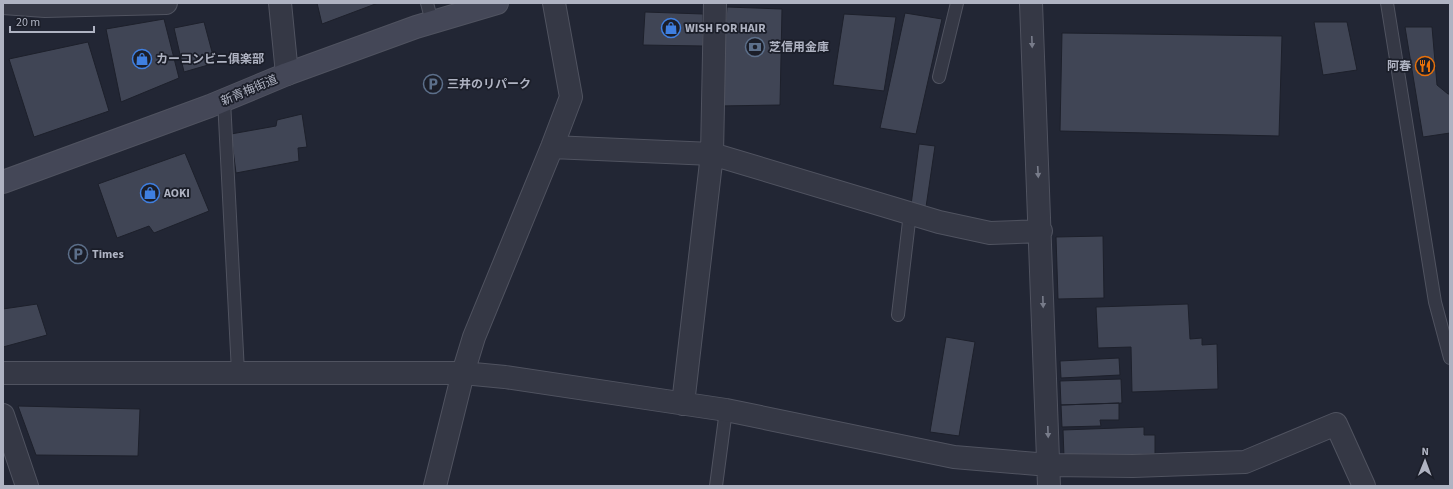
<svg xmlns="http://www.w3.org/2000/svg" width="1453" height="489" viewBox="0 0 1453 489" font-family="'Source Sans 3','Noto Sans JP',sans-serif">
  <style>
    .building { fill: #404555; stroke: #1d202b }
    .lines { fill: none; stroke-linecap: round; stroke-linejoin: round }
    .service-casing { stroke: #505360; stroke-width: 14 }
    .minor-casing { stroke: #505360; stroke-width: 24 }
    .secondary-casing { stroke: #505360; stroke-width: 24 }
    .service { stroke: #353845; stroke-width: 12 }
    .minor { stroke: #353845; stroke-width: 22 }
    .secondary { stroke: #444757; stroke-width: 22 }
    .oneway { fill: #787c8a }
    .labels { text-anchor: middle; stroke-width: 3.5; stroke-linejoin: round; paint-order: stroke }
    .poi-label { font-size: 12px; font-weight: bold; fill: #afb3c2; stroke: #1b1e29; text-anchor: start }
    .street-label { font-size: 12px; fill: #afb3c2; stroke: #1b1e29 }
  </style>
  <rect width="100%" height="100%" fill="#222634"/>
  <path class="building" d="M317 3H378L322 24Z
    M727 7 782 9 780 105 719 106Z
    M645 12 703 14V46L643 45Z
    M905 13 942 19 916 134 880 128Z
    M844 14 896 17 884 91 833 85Z
    M164 19 179 78 121 102 106 29Z
    M204 22 215 63 184 72 174 28Z
    M1314 22H1347L1357 70 1323 75Z
    M1405 27H1432L1437 85 1448 94H1450V133L1423 137Z
    M1062 33 1282 36 1279 136 1060 131Z
    M88 42 109 111 34 137 9 59Z
    M302 114 307 147 298 148 299 161 236 173 231 134 276 126 277 120Z
    M919 144 935 146 926 207 911 205Z
    M185 153 209 211 154 233 149 226 117 238 98 184Z
    M1103 236 1104 298 1058 299 1056 237Z
    M37 304 47 335 3 347V309Z
    M1188 304 1190 339 1202 338V345L1217 344 1218 389 1132 392 1131 347 1098 348 1096 307Z
    M946 337 975 342 959 436 930 432Z
    M1119 358 1120 375 1061 378 1060 361Z
    M1121 379 1122 403 1061 405 1060 381Z
    M1119 403V420H1100L1101 426 1062 427 1061 405Z
    M18 406 140 409 138 456 36 455Z
    M1144 427V435H1155V454L1064 457 1063 430Z"/>
  <g class="lines">
    <g class="service-casing">
      <path id="service" d="M427 3 432 22
        M1387 3 1435 302 1450 358
        M939 77 957 3
        M224 100 238 372
        M898 315 910 213
        M716 486 726 410"/>
    </g>
    <g class="minor-casing">
      <path id="minor" d="M3 3 45 6 166 3
        M280 3 287 74
        M1031 3 1049 486
        M552 147 712 154 939 222 990 233 1041 231
        M3 373H463L505 377 726 410 954 457 1049 465 1133 466 1245 462 1336 424 1364 486
        M683 404 712 154 715 3
        M3 415 27 486
        M435 486 463 373 474 337 552 147 571 97 554 3"/>
    </g>
    <g class="secondary-casing">
      <path id="secondary" d="M3 182 210 106 287 74 416 27 497 3"/>
    </g>
    <use href="#service" class="service"/>
    <use href="#minor" class="minor"/>
    <use href="#secondary" class="secondary"/>
  </g>
  <defs><path id="oneway-solid" d="M-6-.8H1V-3.2L6.5 0L1 3.2V.8H-6Z"/></defs>
  <g class="oneway">
    <use href="#oneway-solid" transform="translate(1032 42) rotate(88)"/>
    <use href="#oneway-solid" transform="translate(1038 172) rotate(87)"/>
    <use href="#oneway-solid" transform="translate(1043 302) rotate(88)"/>
    <use href="#oneway-solid" transform="translate(1048 432) rotate(88)"/>
  </g>
  <defs>
    <g id="shop-ring" transform="scale(1)"><circle r="9.5" fill="#1b1e29" stroke="#3f7fe0" stroke-width="1.5"/><path d="M-5-2.5h2.3a2.7 3.5 0 0 1 5.4 0H5L5.5 6h-11ZM-1.5-2.5h3a1.5 2.3 0 0 0-3 0Z" fill="#3f7fe0"/></g>
    <g id="bank-ring" transform="scale(1)"><circle r="9.5" fill="#1b1e29" stroke="#5c6f8a" stroke-width="1.5"/><path d="M-6-4H6V4H-6ZM0-2.3a2.3 2.3 0 1 0 0 4.6a2.3 2.3 0 1 0 0-4.6Z" fill="#5c6f8a"/></g>
    <g id="restaurant-ring" transform="scale(1)"><circle r="9.5" fill="#1b1e29" stroke="#e8710a" stroke-width="1.5"/><path d="M-5-6h1v4h1v-4h1v4h1v-4h1v5L-1.5 .5V6h-2V.5L-5-1ZM5-6V6H3V1.5H1.5Q1.5-4 5-6Z" fill="#e8710a"/></g>
    <g id="parking-ring" transform="scale(1)"><circle r="9.5" fill="#1b1e29" stroke="#5c6f8a" stroke-width="1.5"/><path d="M-3.5-5.5H1a3.5 3.5 0 0 1 0 7H-1V5.5H-3.5ZM-1-3.4V-.6H.8a1.4 1.4 0 0 0 0-2.8Z" fill="#5c6f8a"/></g>
  </defs>
  <g fill-rule="evenodd">
    <use href="#shop-ring" x="671" y="28"/>
    <use href="#bank-ring" x="755" y="47"/>
    <use href="#shop-ring" x="142" y="59"/>
    <use href="#restaurant-ring" x="1425" y="66"/>
    <use href="#parking-ring" x="433" y="84"/>
    <use href="#shop-ring" x="150" y="193"/>
    <use href="#parking-ring" x="78" y="254"/>
  </g>
  <g class="labels">
    <g class="poi-label">
      <text x="685" y="32">WISH FOR HAIR</text>
      <text x="769" y="51">芝信用金庫</text>
      <text x="156" y="63">カーコンビニ俱楽部</text>
      <text x="1411" y="70" text-anchor="end">阿春</text>
      <text x="447" y="88">三井のリパーク</text>
      <text x="164" y="197">AOKI</text>
      <text x="92" y="258">Times</text>
    </g>
    <g class="street-label">
      <text transform="translate(249 90) rotate(-23)" y="4">新青梅街道</text>
    </g>
  </g>
  <rect width="1453" height="489" fill="none" stroke="#afb3c2" stroke-width="8"/>
  <g transform="translate(1425 461) rotate(1)" stroke="#1b1e29" stroke-width="3" paint-order="stroke">
  <path d="M0-3L7 15L0 10L-7 15Z" fill="#afb3c2"/>
  <text y="-6" font-size="11" font-weight="bold" text-anchor="middle" fill="#afb3c2">N</text>
  </g>
  <path d="M10 26v6h84v-6" fill="none" stroke="#afb3c2" stroke-width="2"/>
  <text x="16" y="26" font-size="12" fill="#afb3c2" stroke="#1b1e29" stroke-width="3" paint-order="stroke">20 m</text>
</svg>
